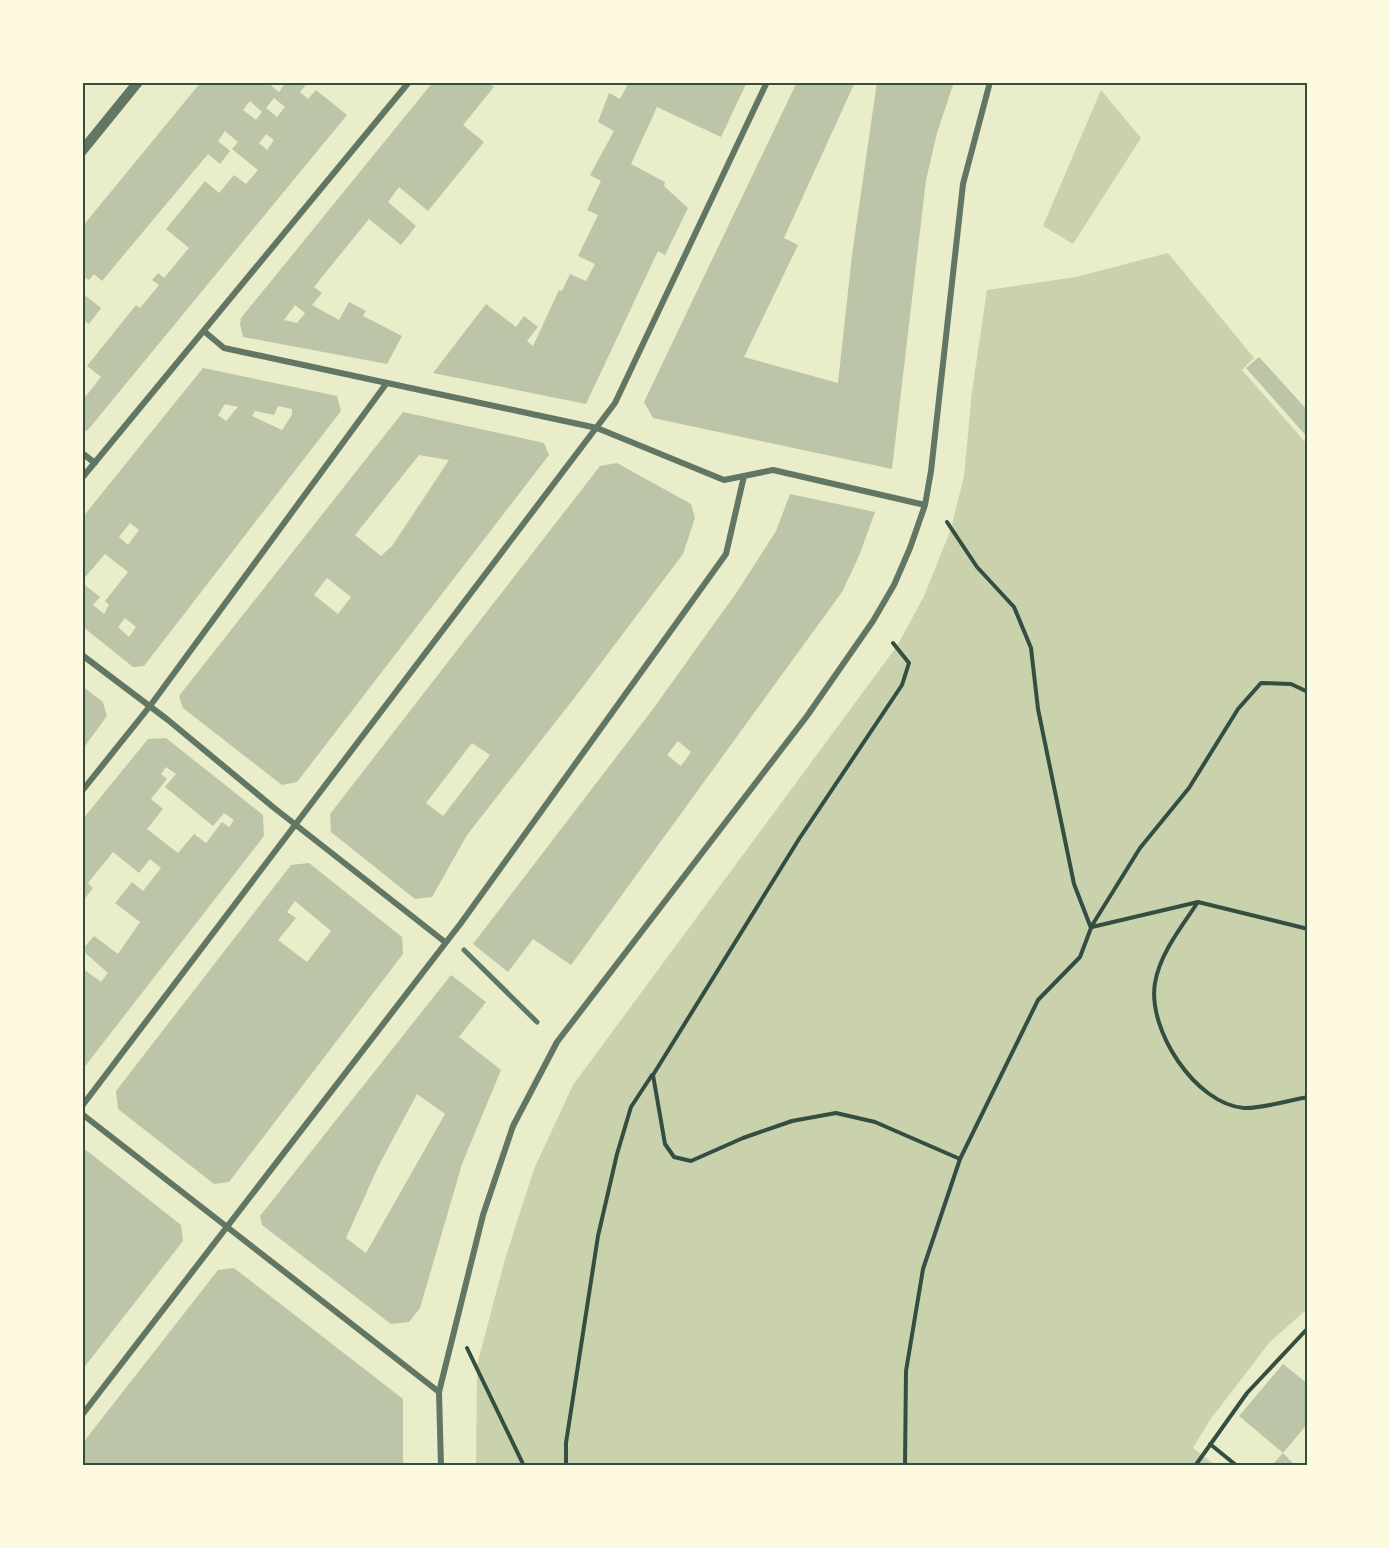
<svg xmlns="http://www.w3.org/2000/svg" width="1390" height="1548" viewBox="0 0 1390 1548" font-family="'Noto Sans',sans-serif">
  <style>
    .green { fill: #cad2ad }
    .building { fill: #bcc5a7; fill-rule: evenodd }
    .lines { fill: none; stroke-linecap: round; stroke-linejoin: round }
    .path { stroke: #344e41; stroke-width: 4 }
    .pedestrian { stroke: #617663; stroke-width: 5 }
    .minor { stroke: #617663; stroke-width: 6 }
    .tertiary { stroke: #617663; stroke-width: 10 }
    .neatline { fill: none; stroke: #344e41; stroke-width: 2 }
  </style>
  <rect width="100%" height="100%" fill="#e9edc9"/>
  <path class="green" d="M1101 90 1141 138 1073 244 1043 226Z
    M1168 253 1254 358 1242 370 1307 444V1309L1269 1343 1210 1420 1193 1448 1215 1465 476 1466 477 1365 505 1259 534 1169 573 1085 897 646 924 596 951 529 964 476 972 391 987 290 1076 277Z"/>
  <path class="building" d="M201 82H267L279 92 286 82H308L300 92 308 99 316 90 347 115 87 431 82 428V393L86 396 101 377 87 366 136 305 140 308 159 285 152 280 158 273 164 278 189 248 166 229 205 181 219 193 234 175 246 184 258 170 232 149 238 142 225 131 218 141 230 151 220 164 208 154 102 281 94 274 89 280 86 278 82 281V227ZM274 98 285 107 277 117 266 108ZM250 101 262 112 256 120 243 110ZM266 134 274 140 267 150 259 143Z
    M433 82H493L491 85 494 87 463 125 484 142 428 211 399 187 388 202 416 226 401 245 369 219 314 287 322 293 312 305 339 320 349 302 366 311 363 316 402 336 387 364 243 337 240 324 241 318ZM295 305 305 313 297 323 284 320Z
    M620 82H747L721 137 657 107 631 164 665 182 664 186 688 208 665 255 658 251 586 404 433 373 486 304 516 327 524 316 538 327 527 341 533 346 559 290 562 291 570 274 586 281 595 264 578 256 598 215 587 210 601 181 590 175 614 131 598 122 609 93 620 99 627 86Z
    M797 82H855L784 238 798 245 744 357 838 383 852 255 877 82H954L937 133 926 180 892 469 653 418 644 402Z
    M82 293 101 308 89 324 82 319Z
    M1259 357 1308 411V438L1246 368Z
    M203 368 337 396 341 411 144 666 133 667 82 626V587L85 585 100 597 93 605 104 614 109 605 105 601 128 572 105 554 82 581V518ZM225 404 238 407 226 421 218 415ZM278 406 292 409V415L282 430 252 416 255 411 274 415ZM130 523 139 530 128 545 119 537ZM125 618 136 627 129 637 118 627Z
    M403 412 544 443 549 455 297 782 282 785 183 708 179 696ZM419 455 449 460 392 546 381 556 355 535ZM327 578 351 597 338 614 314 595Z
    M617 463 691 504 695 518 683 554 579 692 467 835 432 897 415 899 331 832 330 814 600 466ZM472 743 490 755 443 816 426 803Z
    M790 494 875 512 859 556 842 592 571 965 533 939 508 972 473 944 653 709 739 589 776 531ZM678 741 691 752 681 766 667 755Z
    M82 686 103 702 107 716 82 750Z
    M166 738 263 815 264 836 86 1065H82V968L101 982 108 973 82 950 94 936 118 954 140 922 115 903 132 882 143 891 161 868 150 859 139 873 113 852 88 883 93 888 82 902V820L148 739ZM166 767 176 774 165 787 213 826 224 813 234 820 229 827 222 822 206 843 194 834 178 853 147 829 163 809 151 799 167 779 161 774Z
    M309 863 402 937 403 954 229 1182 214 1184 118 1109 116 1091 291 865ZM295 901 331 931 307 962 278 940 296 918 287 912Z
    M451 975 486 1002 459 1037 501 1070 462 1164 420 1308 409 1322 391 1324 262 1225 260 1216ZM417 1094 445 1114 366 1253 346 1238 378 1167Z
    M82 1150H86L181 1225 183 1241 82 1370Z
    M234 1268 403 1399V1466H82V1444L218 1270Z
    M1283 1364 1308 1384V1423L1283 1453 1239 1416Z
    M1283 1453 1296 1466H1271Z"/>
  <g class="lines">
    <path class="path" d="M893 643 909 663 902 685 799 839 653 1075 665 1144 674 1157 691 1161 743 1138 792 1121 836 1113 875 1122 960 1159
      M1198 902C1182 926 1160 953 1155 983 1147 1029 1195 1104 1244 1108 1261 1109 1290 1100 1308 1097
      M1091 927 1140 848 1189 788 1238 709 1261 683 1291 684 1308 692
      M1092 927 1198 902 1308 929
      M467 1348 524 1466
      M1210 1444 1237 1466
      M566 1466V1443L598 1236 617 1154 631 1107 652 1075
      M905 1466 906 1371 923 1269 960 1159 1038 1000 1080 957 1091 928 1074 884 1038 709 1031 648 1014 607 977 567 947 522
      M1195 1466 1247 1393 1308 1328"/>
    <path class="pedestrian" d="M464 950 537 1022"/>
    <path class="minor" d="M205 332 224 348 597 428 724 480 773 470 925 505
      M82 453 95 463
      M82 478 409 82
      M82 655 168 720 273 807 445 942
      M82 791 150 706 386 384
      M82 1106 615 403 767 82
      M82 1114 439 1392
      M82 1415 461 923 726 554 744 476
      M441 1466 439 1392 483 1215 513 1126 557 1042 807 716 873 621 894 585 910 548 925 505 931 471 963 184 990 82"/>
    <path class="tertiary" d="M82 151 138 82"/>
  </g>
  <rect width="1390" height="1548" fill="none" stroke="#fefae0" stroke-width="168"/>
  <rect x="84" y="84" width="1222" height="1380" class="neatline"/>
</svg>
